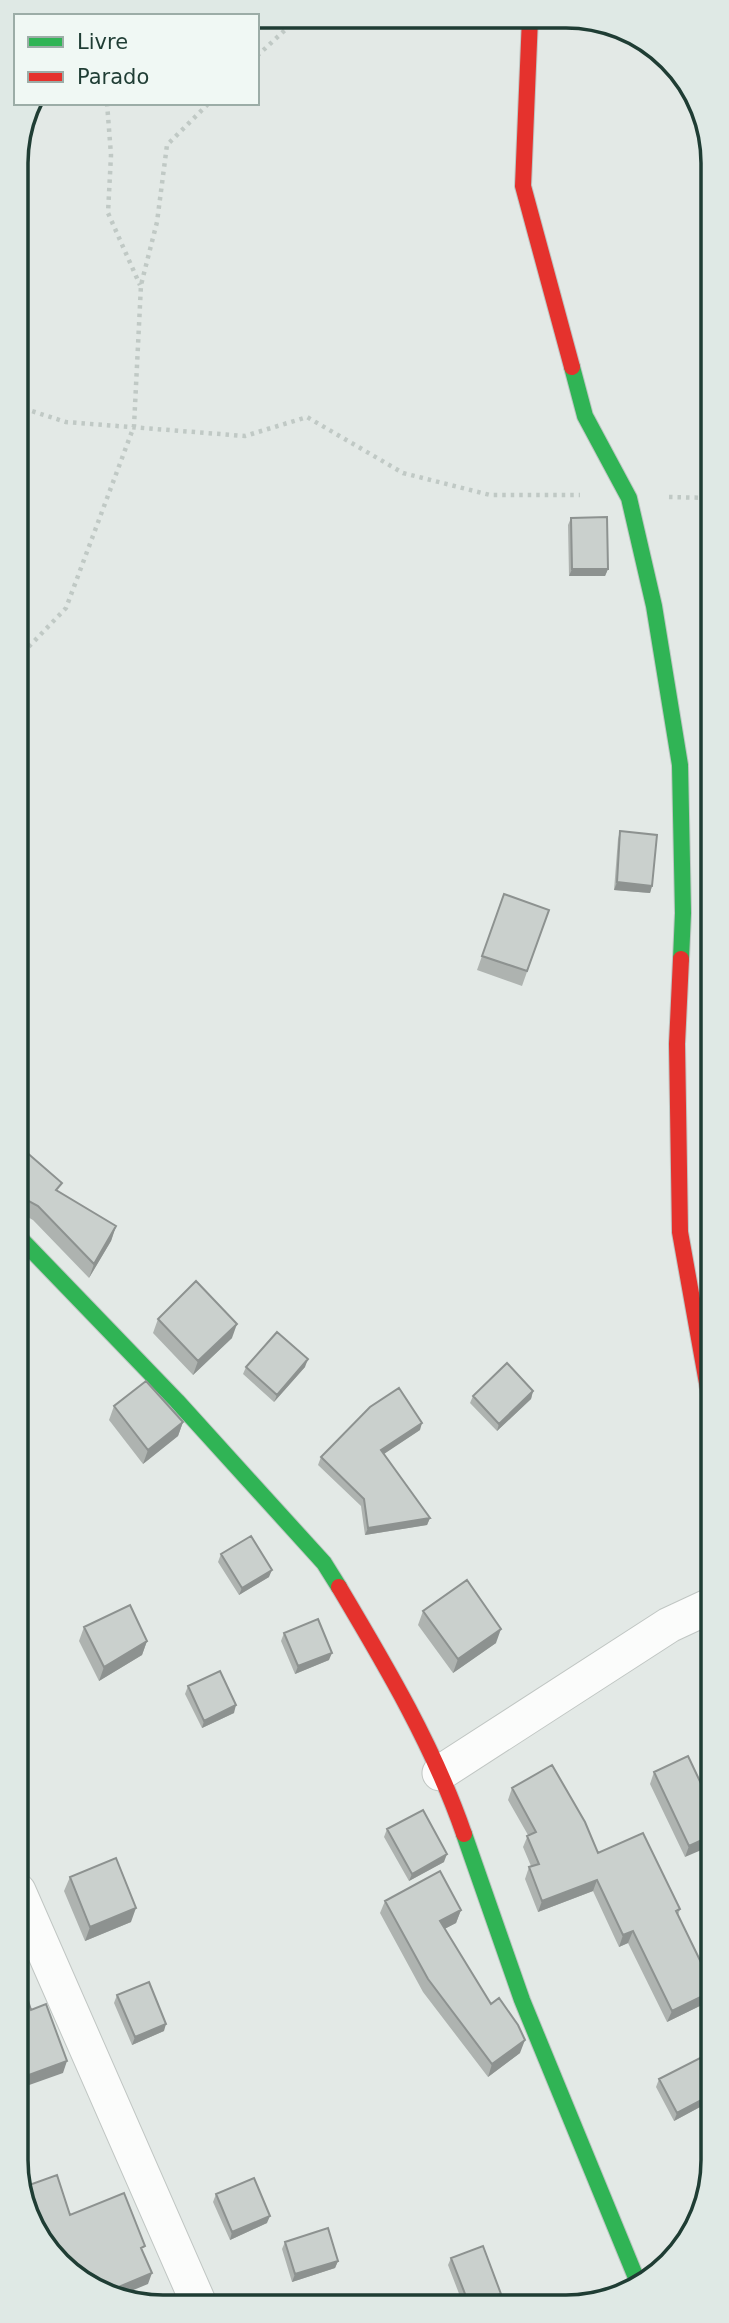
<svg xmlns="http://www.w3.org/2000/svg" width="729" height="2323" viewBox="0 0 729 2323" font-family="'DejaVu Sans',sans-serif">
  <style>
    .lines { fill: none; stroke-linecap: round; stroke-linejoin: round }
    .street-casing { stroke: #c0c6c3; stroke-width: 37 }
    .fast-casing { stroke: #bec6c3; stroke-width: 18 }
    .jam-casing { stroke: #bec6c3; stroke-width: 18 }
    .path { stroke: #c0c9c5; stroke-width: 4.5; stroke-dasharray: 3.5 5; stroke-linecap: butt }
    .street { stroke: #fbfcfb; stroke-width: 35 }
    .fast { stroke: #30b455; stroke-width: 16 }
    .jam { stroke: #e5322d; stroke-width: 16 }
    .wall { fill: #aeb3b0 }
    .shaded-wall { fill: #8d9290 }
    .building { fill: #cad0cd; stroke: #8d9290; stroke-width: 2 }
    .rim { fill: none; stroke: #1f3d34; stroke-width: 3.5 }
  </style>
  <rect width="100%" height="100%" fill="#e3e9e6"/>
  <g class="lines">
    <g class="street-casing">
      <path id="street" d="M440 1773 669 1625 712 1605
        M18 1891 199 2304"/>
    </g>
    <g class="fast-casing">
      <path id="fast" d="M572 367 585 416 629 498 654 606 680 765 683 913 681 959
        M17 1235 177 1401 324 1563 339 1587
        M464 1834 522 2000 637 2280"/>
    </g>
    <g class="jam-casing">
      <path id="jam" d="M530 18 523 186 572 367
        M681 959 677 1044 680 1232 712 1411
        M339 1587C386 1666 434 1747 464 1834"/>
    </g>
    <path class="path" d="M257 56 285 30 293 17
      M107 103 111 155 108 213 140 285
      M16 406 66 422 245 436 307 417 403 473 490 495H580
      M669 497 711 498
      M17 659 66 608 134 426 141 285 157 222 167 145 209 103"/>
    <use href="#street" class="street"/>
    <use href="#fast" class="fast"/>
    <use href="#jam" class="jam"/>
  </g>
  <path class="wall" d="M571 518 608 569 605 576H569L568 525Z
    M620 831 652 886 650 893 614 890 618 839Z
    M504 894 549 910 522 986 477 970Z
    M17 1144 59 1192 116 1226 111 1241 89 1278 33 1220 22 1214Z
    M158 1319 232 1338 193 1375 153 1333Z
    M246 1367H305L274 1402 243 1374Z
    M533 1391 531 1399 497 1431 470 1403 473 1396Z
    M114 1406 183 1422 178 1436 143 1464 109 1420Z
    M420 1430 383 1454 430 1518 427 1525 365 1535 361 1506 318 1465 321 1457Z
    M221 1554 269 1577 239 1595 218 1562Z
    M423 1611 496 1643 453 1673 418 1625Z
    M84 1627 147 1641 142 1655 99 1681 79 1641Z
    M284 1633 329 1660 295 1674 281 1641Z
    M188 1686 234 1713 202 1728 185 1694Z
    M654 1772 713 1809 685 1857 650 1784Z
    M512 1788 598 1853 680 1909 678 1915 710 2001 667 2022 628 1943 619 1947 593 1891 538 1912 525 1879 529 1867 531 1866 523 1847 528 1835 508 1800Z
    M387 1829 444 1862 409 1881 384 1837Z
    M70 1877 131 1922 85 1941 64 1891Z
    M385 1901 461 1910 456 1923 444 1929 520 2053 488 2077 423 1992 380 1913Z
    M117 1995 164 2031 132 2045 114 2003Z
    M713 2072V2100L674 2121 656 2087 659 2079Z
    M216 2194 267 2223 230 2240 213 2202Z
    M285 2242 338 2261 335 2268 292 2282 282 2249Z
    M451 2258 501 2294 498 2301 489 2304H463L448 2265Z"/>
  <path class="shaded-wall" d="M572 569H608L605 576H569Z
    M617 882 652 886 650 893 614 890Z
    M27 1200 22 1214H17V1201Z
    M116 1226 111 1241 89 1278 94 1264Z
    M237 1324 232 1338 193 1375 198 1361Z
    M308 1359 305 1367 274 1402 277 1395Z
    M533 1391 531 1399 497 1431 499 1424Z
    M183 1422 178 1436 143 1464 148 1450Z
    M422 1423 420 1430 378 1458 381 1450Z
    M430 1518 427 1525 365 1535 368 1528Z
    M272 1570 269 1577 239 1595 242 1588Z
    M501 1629 496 1643 453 1673 458 1659Z
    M147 1641 142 1655 99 1681 104 1667Z
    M332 1653 329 1660 295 1674 298 1666Z
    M236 1705 234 1713 202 1728 204 1721Z
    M713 1835V1845L685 1857 689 1846Z
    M447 1854 444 1862 409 1881 412 1874Z
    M597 1880 593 1891 538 1912 542 1901Z
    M136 1908 131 1922 85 1941 90 1927Z
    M461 1910 456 1923 435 1934 440 1921Z
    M633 1931 628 1943 619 1947 623 1935Z
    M713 1991 710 2001 667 2022 672 2011Z
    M166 2024 164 2031 132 2045 135 2037Z
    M525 2040 520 2053 488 2077 492 2064Z
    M67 2061 63 2073 18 2089V2079Z
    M713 2094V2100L674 2121 677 2113Z
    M270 2216 267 2223 230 2240 232 2232Z
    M338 2261 335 2268 292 2282 295 2274Z
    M152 2273 148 2284 119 2296 109 2291Z
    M501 2294 498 2301 489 2304H471Z"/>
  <path class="building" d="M607 517 608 569H572L571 518Z
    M620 831 657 835 652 886 617 882Z
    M504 894 549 910 527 971 482 956Z
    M17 1144 62 1183 56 1190 116 1226 94 1264 38 1206 27 1200 17 1201Z
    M17 1248H18L19 1274H17Z
    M196 1281 237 1324 198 1361 158 1319Z
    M277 1332 308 1359 277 1395 246 1367Z
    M507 1363 533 1391 499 1424 473 1396Z
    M146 1381 183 1422 148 1450 114 1406Z
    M399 1388 422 1423 381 1450 430 1518 368 1528 364 1499 321 1457 370 1407Z
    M251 1536 272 1570 242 1588 221 1554Z
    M467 1580 501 1629 458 1659 423 1611Z
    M130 1605 147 1641 104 1667 84 1627Z
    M318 1619 332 1653 298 1666 284 1633Z
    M220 1671 236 1705 204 1721 188 1686Z
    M688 1756 713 1809V1835L689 1846 654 1772Z
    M552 1765 585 1822 598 1853 643 1833 680 1909 676 1911 713 1987V1991L672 2011 633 1931 623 1935 597 1880 542 1901 529 1867 539 1864 527 1836 536 1832 512 1788Z
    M423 1810 447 1854 412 1874 387 1829Z
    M116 1858 136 1908 90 1927 70 1877Z
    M440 1871 461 1910 440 1921 491 2004 499 1998 518 2025 525 2040 492 2064 428 1979 385 1901Z
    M18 1970 31 2010 46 2004 67 2061 18 2079Z
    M149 1982 166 2024 135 2037 117 1995Z
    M704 2056 713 2072V2094L677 2113 659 2079Z
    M57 2175 70 2215 124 2193 145 2246 141 2248 152 2273 109 2291 58 2264 18 2189Z
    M254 2178 270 2216 232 2232 216 2194Z
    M328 2228 338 2261 295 2274 285 2242Z
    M483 2246 501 2294 469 2304 451 2258Z"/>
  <path d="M0 0H729V2323H0ZM163 28H566A135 135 0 0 1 701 163V2160A135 135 0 0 1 566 2295H163A135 135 0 0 1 28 2160V163A135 135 0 0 1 163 28Z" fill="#dfe9e5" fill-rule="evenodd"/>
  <path class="rim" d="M163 28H566A135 135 0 0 1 701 163V2160A135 135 0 0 1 566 2295H163A135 135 0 0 1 28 2160V163A135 135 0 0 1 163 28Z"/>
  <rect x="14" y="14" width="245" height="91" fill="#f0f8f4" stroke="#9cada7" stroke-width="2"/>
  <rect x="28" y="37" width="35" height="10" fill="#30b455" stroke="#9cada7" stroke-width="2"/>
  <text x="77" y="49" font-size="21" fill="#1f3d34">Livre</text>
  <rect x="28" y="72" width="35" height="10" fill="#e5322d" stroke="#9cada7" stroke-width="2"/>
  <text x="77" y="84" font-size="21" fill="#1f3d34">Parado</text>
</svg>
